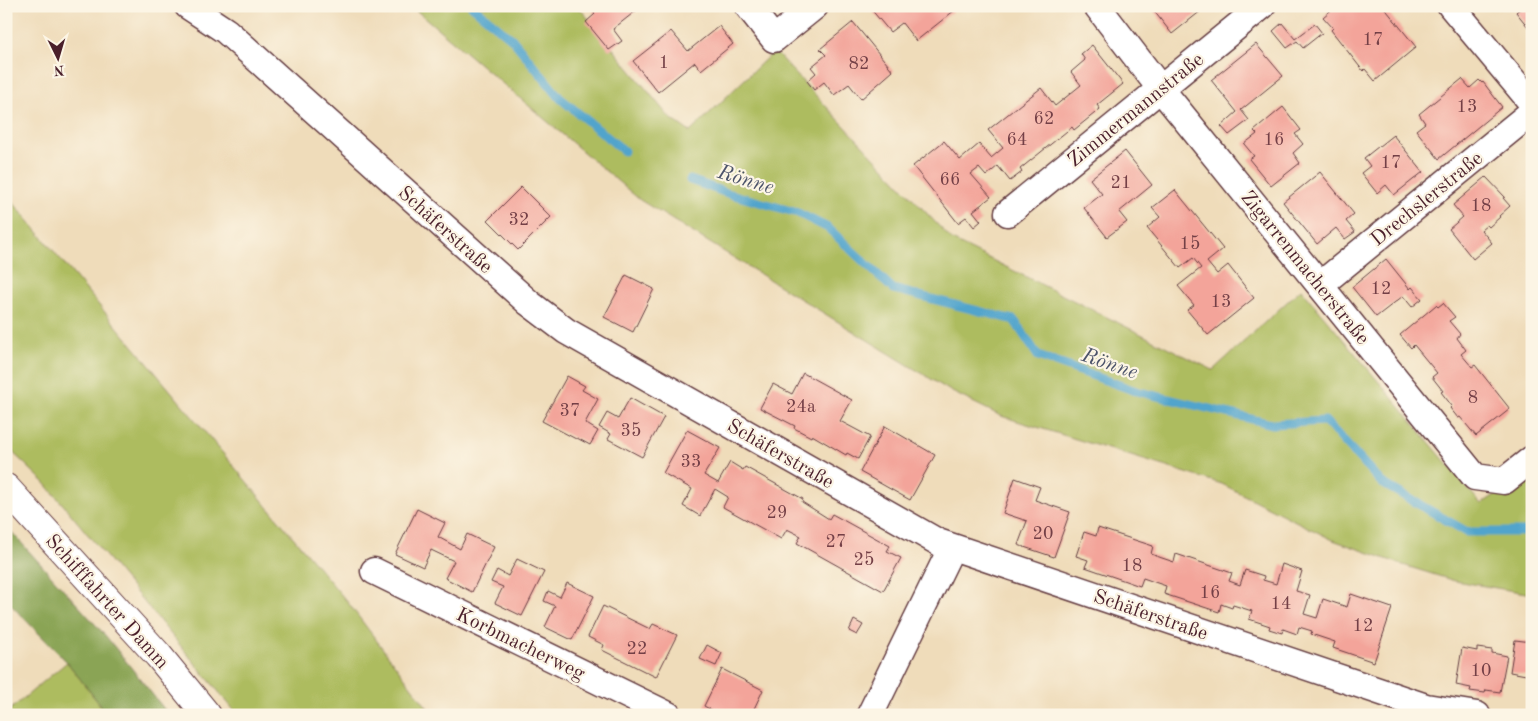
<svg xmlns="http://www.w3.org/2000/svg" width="1538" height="721" viewBox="0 0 1538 721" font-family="'Old Standard TT',serif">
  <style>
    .green { fill: #adbc5e; stroke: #7c6e44 }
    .forest { fill: #8aa455; stroke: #6a6240 }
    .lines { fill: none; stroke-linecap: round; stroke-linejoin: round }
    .stream { stroke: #51a4cc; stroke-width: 9 }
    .building { fill: #f3a49a }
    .street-casing { stroke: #633b40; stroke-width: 29 }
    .primary-casing { stroke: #633b40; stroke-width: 30 }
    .street { stroke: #fff; stroke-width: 26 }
    .primary { stroke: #fff; stroke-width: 28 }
    .labels { text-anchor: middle; stroke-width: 4.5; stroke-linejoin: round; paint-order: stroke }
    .number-label { font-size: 18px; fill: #744047 }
    .street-label { font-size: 20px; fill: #4a1f2b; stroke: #fcf5e5 }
    .water-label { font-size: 21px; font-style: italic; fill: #4d546b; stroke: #fcf5e5 }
  </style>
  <rect width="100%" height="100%" fill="#fcf5e5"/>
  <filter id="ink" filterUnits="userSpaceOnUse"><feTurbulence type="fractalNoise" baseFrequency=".02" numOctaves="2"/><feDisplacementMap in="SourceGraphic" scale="10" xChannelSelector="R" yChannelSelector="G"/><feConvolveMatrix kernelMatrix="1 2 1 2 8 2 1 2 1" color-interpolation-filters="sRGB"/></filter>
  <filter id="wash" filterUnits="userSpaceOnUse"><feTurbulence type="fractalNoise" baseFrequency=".0096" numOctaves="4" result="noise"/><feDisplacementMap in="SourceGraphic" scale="20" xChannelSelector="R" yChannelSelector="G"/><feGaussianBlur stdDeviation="1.12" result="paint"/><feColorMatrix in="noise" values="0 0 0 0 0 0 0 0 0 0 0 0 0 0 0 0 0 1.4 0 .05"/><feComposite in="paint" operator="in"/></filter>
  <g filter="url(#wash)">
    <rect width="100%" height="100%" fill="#efdcba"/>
    <path class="green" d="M411 6H578L669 117 690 132 774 51 952 240 1213 370 1301 289 1481 504 1532 471V594L1455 581 1403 565 1333 540 1222 484 1001 416 952 392 640 200Z
      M6 194 349 604 433 715H238L45 483 6 446Z
      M67 662 108 715H6V713Z"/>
    <path class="forest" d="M6 526 105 635 169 715H108L67 662 6 600Z"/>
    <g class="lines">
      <path class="stream" d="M472 6 512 39 560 98 624 151
        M690 180 727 193 798 213 828 228 893 289 1014 320 1038 356 1136 391 1272 424 1325 421 1382 483 1467 532H1532"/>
    </g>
    <g id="blocks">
      <path class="building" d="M589 6H642L613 29 622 41 609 50 586 22 595 14Z
        M873 6H960L916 41 902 23 890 32 870 8Z
        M1150 6H1207L1172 34Z
        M1336 6H1383L1416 47 1375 81 1365 69 1363 71 1331 30 1333 28 1323 17Z
        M1523 6H1532V32L1516 12Z
        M853 22 893 71 861 99 849 84 834 95 824 82 814 90 807 81 816 73 811 67 826 55 820 49Z
        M1282 23 1295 39 1315 24 1322 33 1303 48 1297 41 1287 48 1273 31Z
        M719 26 733 44 701 70 695 62 658 92 633 61 671 31 688 51Z
        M1256 44 1283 76 1241 110 1249 120 1229 135 1221 126 1237 112 1211 80Z
        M1092 45 1123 84 1097 105 1100 109 1074 130 1072 127 1020 169 1022 172 1010 181 998 166 986 176 979 168 971 174 991 197 973 211 981 221 974 227 966 217 958 223 913 166 944 141 960 160 979 144 991 158 1003 148 988 130 1041 88 1055 106 1081 85 1071 72 1085 60 1081 54Z
        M1462 79 1470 88 1479 80 1482 83 1483 82 1502 107 1439 159 1416 130 1425 123 1419 114Z
        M1283 107 1301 130 1295 134 1303 144 1293 153 1300 163 1271 186 1249 159 1254 156 1244 144 1257 134 1254 131Z
        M1393 135 1423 172 1394 195 1386 185 1377 193 1361 173 1370 166 1364 158Z
        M1125 151 1152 185 1119 212 1127 222 1107 237 1084 208 1102 194 1090 179Z
        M1320 172 1354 214 1346 221 1355 232 1345 239 1336 228 1317 244 1283 202Z
        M1486 177 1505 197 1503 198 1510 206 1499 216 1500 217 1489 227 1487 225 1481 230 1492 243 1473 259 1449 229 1463 217 1453 205Z
        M521 187 551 217 518 250 488 220Z
        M1175 190 1223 249 1207 262 1217 274 1228 265 1254 298 1208 335 1187 310 1194 305 1178 286 1201 268 1193 258 1180 268 1147 228 1160 217 1152 208Z
        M1386 259 1410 289 1412 287 1422 299 1412 307 1403 296 1376 317 1352 287Z
        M626 275 654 289 633 332 604 317Z
        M1443 303 1455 317 1449 321 1460 334 1457 338 1466 350 1461 354 1472 367 1475 365 1510 409 1476 436 1460 417 1458 418 1450 408 1452 406 1441 392 1443 391 1432 377 1437 373 1414 345 1411 348 1400 335 1436 305 1438 307Z
        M803 373 852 400 840 421 870 437 858 459 847 453 846 455 812 435 811 437 794 428 795 426 760 408 773 384 792 394Z
        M567 376 585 386 582 390 598 399 585 423 598 431 590 445 577 438 576 439 542 421Z
        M630 398 664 417 642 457 608 439 611 434 599 427 607 413 618 419Z
        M885 426 935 455 910 500 860 472Z
        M687 430 720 448 704 475 718 483 730 462 743 470 745 467 803 499 802 502 829 519 832 514 890 546 887 551 901 558 883 591 797 543 801 536 787 529 781 539 723 507 728 497 715 489 700 516 683 506 692 489 663 473Z
        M1015 478 1040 487 1035 500 1070 512 1054 557 1018 545 1027 521 1003 513Z
        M417 509 445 523 438 537 460 549 467 534 494 547 472 592 445 578 454 561 431 550 423 567 395 554Z
        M1098 528 1153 546 1151 554 1162 558 1174 562 1176 554 1232 573 1229 581 1240 585 1245 570 1264 576 1263 580 1276 584 1282 564 1302 571 1296 591 1310 595 1304 614 1317 618 1323 599 1347 607 1351 594 1392 608 1374 662 1333 648 1335 642 1311 634 1312 631 1299 627 1297 634 1283 629 1282 633 1269 629 1270 626 1249 619 1252 611 1233 605 1232 608 1221 604 1219 612 1164 594 1166 586 1143 578 1140 586 1085 567 1088 560 1076 556 1084 532 1096 536Z
        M517 559 544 572 522 616 495 603 503 587 491 582 497 570 508 576Z
        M567 583 594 596 572 640 545 627 555 606 544 601 548 591 560 597Z
        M603 606 650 629 653 624 677 635 656 677 602 650 604 645 588 637Z
        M854 620 863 625 857 635 849 631Z
        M1515 640 1532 642 1526 675 1510 672Z
        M707 645 722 653 716 666 700 659Z
        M1462 648 1477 651V648L1492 650V653L1507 656 1500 692 1486 690 1485 693 1470 691 1471 688 1456 685Z
        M722 669 763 690 751 715H721L704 706Z"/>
    </g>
  </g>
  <g filter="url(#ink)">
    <use href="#blocks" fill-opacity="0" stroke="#633b40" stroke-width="1"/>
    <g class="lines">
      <g class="street-casing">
        <path id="street" d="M188 6 226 31 529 303 566 331 938 542 1426 707 1477 715
          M748 6 774 39 815 6
          M1097 6 1160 88 1475 477 1504 481 1532 459
          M1451 6 1532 103
          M1008 213 1262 6
          M1320 285 1532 112
          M374 571 668 715
          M870 715 952 547"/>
      </g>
      <g class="primary-casing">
        <path id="primary" d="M6 488 158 655 207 715"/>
      </g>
      <use href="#street" class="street"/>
      <use href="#primary" class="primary"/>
    </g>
  </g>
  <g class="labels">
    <g class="number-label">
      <text x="1373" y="45">17</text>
      <text x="664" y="68">1</text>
      <text x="859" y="69">82</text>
      <text x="1467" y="112">13</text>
      <text x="1044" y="124">62</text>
      <text x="1017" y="145">64</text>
      <text x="1274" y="145">16</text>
      <text x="1391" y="168">17</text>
      <text x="950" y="185">66</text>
      <text x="1121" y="188">21</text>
      <text x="1481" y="211">18</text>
      <text x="519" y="225">32</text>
      <text x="1190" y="249">15</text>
      <text x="1381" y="294">12</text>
      <text x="1221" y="307">13</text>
      <text x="1473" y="403">8</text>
      <text x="801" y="412">24a</text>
      <text x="570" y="416">37</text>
      <text x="631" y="436">35</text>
      <text x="691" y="467">33</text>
      <text x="777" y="518">29</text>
      <text x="1043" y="539">20</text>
      <text x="836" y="547">27</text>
      <text x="864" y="565">25</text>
      <text x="1132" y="571">18</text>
      <text x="1210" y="598">16</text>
      <text x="1281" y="609">14</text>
      <text x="1363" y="631">12</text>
      <text x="637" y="654">22</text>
      <text x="1481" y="676">10</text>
    </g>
    <g class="street-label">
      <text transform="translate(1135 109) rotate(-39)" y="7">Zimmermannstraße</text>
      <text transform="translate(1426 198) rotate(-39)" y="7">Drechslerstraße</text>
      <text transform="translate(446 229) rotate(42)" y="7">Schäferstraße</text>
      <text transform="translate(1306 267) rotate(51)" y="7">Zigarrenmacherstraße</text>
      <text transform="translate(781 453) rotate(30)" y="7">Schäferstraße</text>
      <text transform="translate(108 601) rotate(48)" y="7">Schifffahrter Damm</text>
      <text transform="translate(1151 614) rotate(19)" y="7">Schäferstraße</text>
      <text transform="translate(521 643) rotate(26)" y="7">Korbmacherweg</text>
    </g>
    <g class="water-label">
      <text transform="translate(746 179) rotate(17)" y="7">Rönne</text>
      <text transform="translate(1110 363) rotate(19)" y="7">Rönne</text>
    </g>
  </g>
  <rect width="1538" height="721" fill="none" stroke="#fcf5e5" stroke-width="25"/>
  <g transform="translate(58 58) rotate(175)" stroke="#fcf5e5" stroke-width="4" paint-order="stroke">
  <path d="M0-4L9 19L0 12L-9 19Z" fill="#4a1f2b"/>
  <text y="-8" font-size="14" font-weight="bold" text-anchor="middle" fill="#4a1f2b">N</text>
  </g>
</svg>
